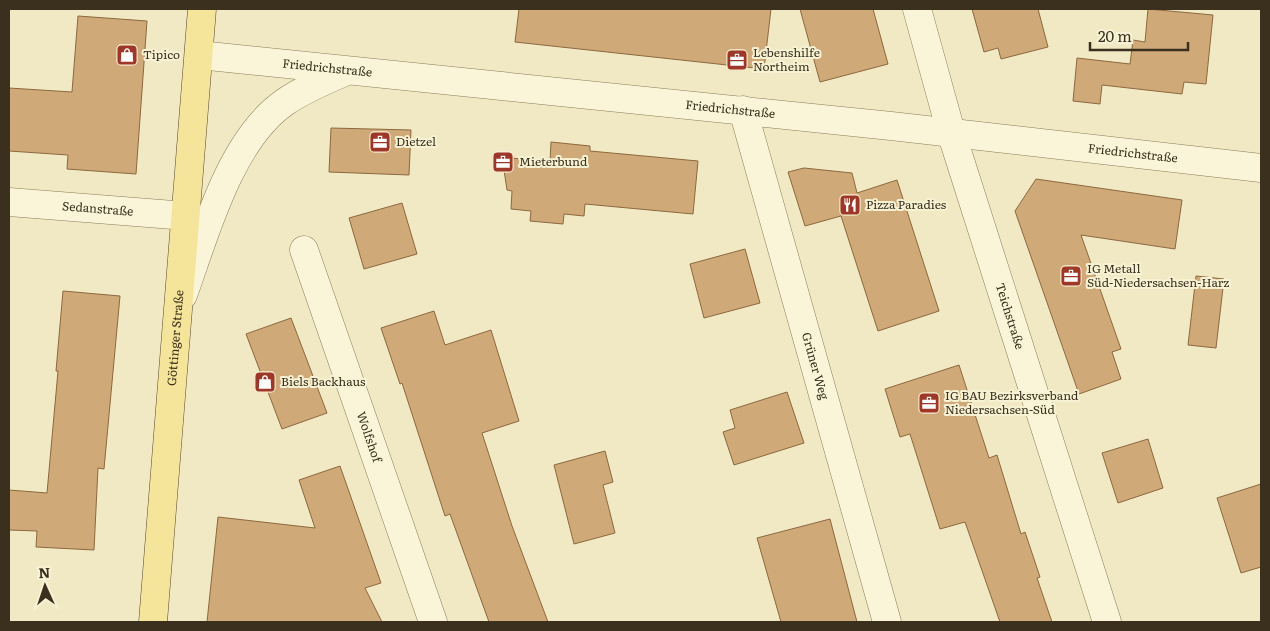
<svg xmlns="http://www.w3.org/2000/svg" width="1270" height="631" viewBox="0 0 1270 631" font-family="Literata,serif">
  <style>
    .building { fill: #d0a979; stroke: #8c683e }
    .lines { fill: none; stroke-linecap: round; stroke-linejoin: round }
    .minor-casing { stroke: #8c7c5a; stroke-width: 29 }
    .major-casing { stroke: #5a482e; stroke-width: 29 }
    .minor { stroke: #faf5d8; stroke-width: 28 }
    .major { stroke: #f5e59b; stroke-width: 28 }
    .labels { text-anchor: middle; stroke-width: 4; stroke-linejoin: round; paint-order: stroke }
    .poi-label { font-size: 12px; fill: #3b301e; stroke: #f7f2d4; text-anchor: start }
    .street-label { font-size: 12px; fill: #3b301e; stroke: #f7f2d4 }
  </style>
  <rect width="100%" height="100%" fill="#f0e9c4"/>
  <path class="building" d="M519 9H771L764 69 515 42Z
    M800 9H873L888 64 820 82Z
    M972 9H1038L1048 47 1001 59 998 48 984 52Z
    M1148 9 1213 15 1206 84 1184 82 1182 94 1102 85 1100 104 1073 101 1077 58 1130 64 1133 40 1145 42Z
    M78 16 147 21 136 174 67 169 68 155 9 151V88L72 92Z
    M331 128 411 130 409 175 329 172Z
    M551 142 590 146V151L698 161 693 214 585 204 584 216 564 214 563 224 530 221 531 211 511 209 512 191 507 190 502 157 550 162Z
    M804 168 852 173 857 193 897 180 939 311 878 331 841 216 805 226 788 172Z
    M1036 179 1182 200 1175 249 1081 235 1121 349 1112 352 1121 379 1079 394 1015 211Z
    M402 203 417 254 364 269 349 218Z
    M745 249 760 303 704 318 690 264Z
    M1196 276 1224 279 1216 348 1188 345Z
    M63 291 120 296 104 469 98 468 94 550 36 547 37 531 9 530V490L47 493 58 371H56Z
    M434 311 445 345 491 330 519 421 482 433 512 526 548 622H489L450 514 445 516 402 383 400 384 381 328Z
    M291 318 327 413 282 429 246 334Z
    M959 365 989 458 997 455 1021 534 1025 532 1040 577 1037 578 1052 622H1000L965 522 940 529 910 434 900 437 885 389Z
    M787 392 804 443 734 465 723 432 735 428 730 410Z
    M1148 439 1163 488 1118 503 1102 453Z
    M605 451 613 482 603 485 615 533 574 544 554 465Z
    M340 466 381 583 365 588 382 622H207L218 517 315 528 299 480Z
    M1261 484V567L1241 573 1217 498Z
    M830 519 857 622H781L757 538Z"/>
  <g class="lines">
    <g class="minor-casing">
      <g id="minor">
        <path id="s1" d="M917 9 951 132 1107 622"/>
        <path id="s2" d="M199 55 891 126 1261 168"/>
        <path id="s3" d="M743 110 887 622"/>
        <path id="s4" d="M9 202 186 216"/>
        <path id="s5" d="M304 250 433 622"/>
        <path d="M183 295C205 234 230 140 285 102 304 89 326 80 347 71"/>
      </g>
    </g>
    <g class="major-casing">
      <g id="major">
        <path id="s6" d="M153 622 202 9"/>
      </g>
    </g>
    <use href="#minor" class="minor"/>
    <use href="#major" class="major"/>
  </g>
  <defs>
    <g id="shop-square" transform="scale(1.125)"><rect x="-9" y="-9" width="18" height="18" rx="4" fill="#9e3727" stroke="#f7f2d4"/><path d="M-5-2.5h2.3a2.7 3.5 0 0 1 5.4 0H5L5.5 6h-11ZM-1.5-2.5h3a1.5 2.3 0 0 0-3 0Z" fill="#fff"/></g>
    <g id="office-square" transform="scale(1.125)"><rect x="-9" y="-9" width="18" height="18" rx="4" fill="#9e3727" stroke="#f7f2d4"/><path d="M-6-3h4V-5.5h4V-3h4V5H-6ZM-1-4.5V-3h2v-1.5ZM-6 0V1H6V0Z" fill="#fff"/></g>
    <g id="restaurant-square" transform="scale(1.125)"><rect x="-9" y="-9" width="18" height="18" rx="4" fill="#9e3727" stroke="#f7f2d4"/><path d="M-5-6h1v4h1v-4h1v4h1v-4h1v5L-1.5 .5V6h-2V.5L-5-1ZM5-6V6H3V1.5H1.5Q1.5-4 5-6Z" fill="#fff"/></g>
  </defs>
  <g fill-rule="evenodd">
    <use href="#shop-square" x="127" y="55"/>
    <use href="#office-square" x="737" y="60"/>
    <use href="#office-square" x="380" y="142"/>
    <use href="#office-square" x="503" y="162"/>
    <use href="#restaurant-square" x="850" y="205"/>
    <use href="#office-square" x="1071" y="276"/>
    <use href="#shop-square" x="265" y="382"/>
    <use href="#office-square" x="929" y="403"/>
  </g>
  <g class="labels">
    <g class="poi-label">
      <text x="753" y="57">Lebenshilfe<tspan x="753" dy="14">Northeim</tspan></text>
      <text x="143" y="59">Tipico</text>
      <text x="396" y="146">Dietzel</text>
      <text x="519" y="166">Mieterbund</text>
      <text x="866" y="209">Pizza Paradies</text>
      <text x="1087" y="273">IG Metall<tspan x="1087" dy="14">Süd-Niedersachsen-Harz</tspan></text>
      <text x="281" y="386">Biels Backhaus</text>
      <text x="945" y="400">IG BAU Bezirksverband<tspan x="945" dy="14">Niedersachsen-Süd</tspan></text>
    </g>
    <g class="street-label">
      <text dy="4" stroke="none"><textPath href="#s2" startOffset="129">Friedrichstraße</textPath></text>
      <text dy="4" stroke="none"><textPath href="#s2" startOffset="534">Friedrichstraße</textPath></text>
      <text dy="4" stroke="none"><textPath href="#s2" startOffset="939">Friedrichstraße</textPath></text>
      <text dy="4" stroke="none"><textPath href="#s4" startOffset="89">Sedanstraße</textPath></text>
      <text dy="4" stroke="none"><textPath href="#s1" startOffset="321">Teichstraße</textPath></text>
      <text dy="4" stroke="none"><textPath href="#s6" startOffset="285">Göttinger Straße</textPath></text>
      <text dy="4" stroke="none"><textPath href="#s3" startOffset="266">Grüner Weg</textPath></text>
      <text dy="4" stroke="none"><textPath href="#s5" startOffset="198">Wolfshof</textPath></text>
    </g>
  </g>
  <rect width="1270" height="631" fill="none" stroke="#3b301e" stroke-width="20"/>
  <g transform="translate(45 586) rotate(357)" stroke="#f7f2d4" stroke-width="4" paint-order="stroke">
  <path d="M0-4L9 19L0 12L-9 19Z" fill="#3b301e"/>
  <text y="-8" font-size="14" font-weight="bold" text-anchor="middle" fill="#3b301e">N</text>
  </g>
  <path d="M1090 42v8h98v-8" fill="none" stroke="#3b301e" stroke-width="2.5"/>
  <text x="1098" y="42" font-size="15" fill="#3b301e" stroke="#f7f2d4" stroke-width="4" paint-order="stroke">20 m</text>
</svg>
